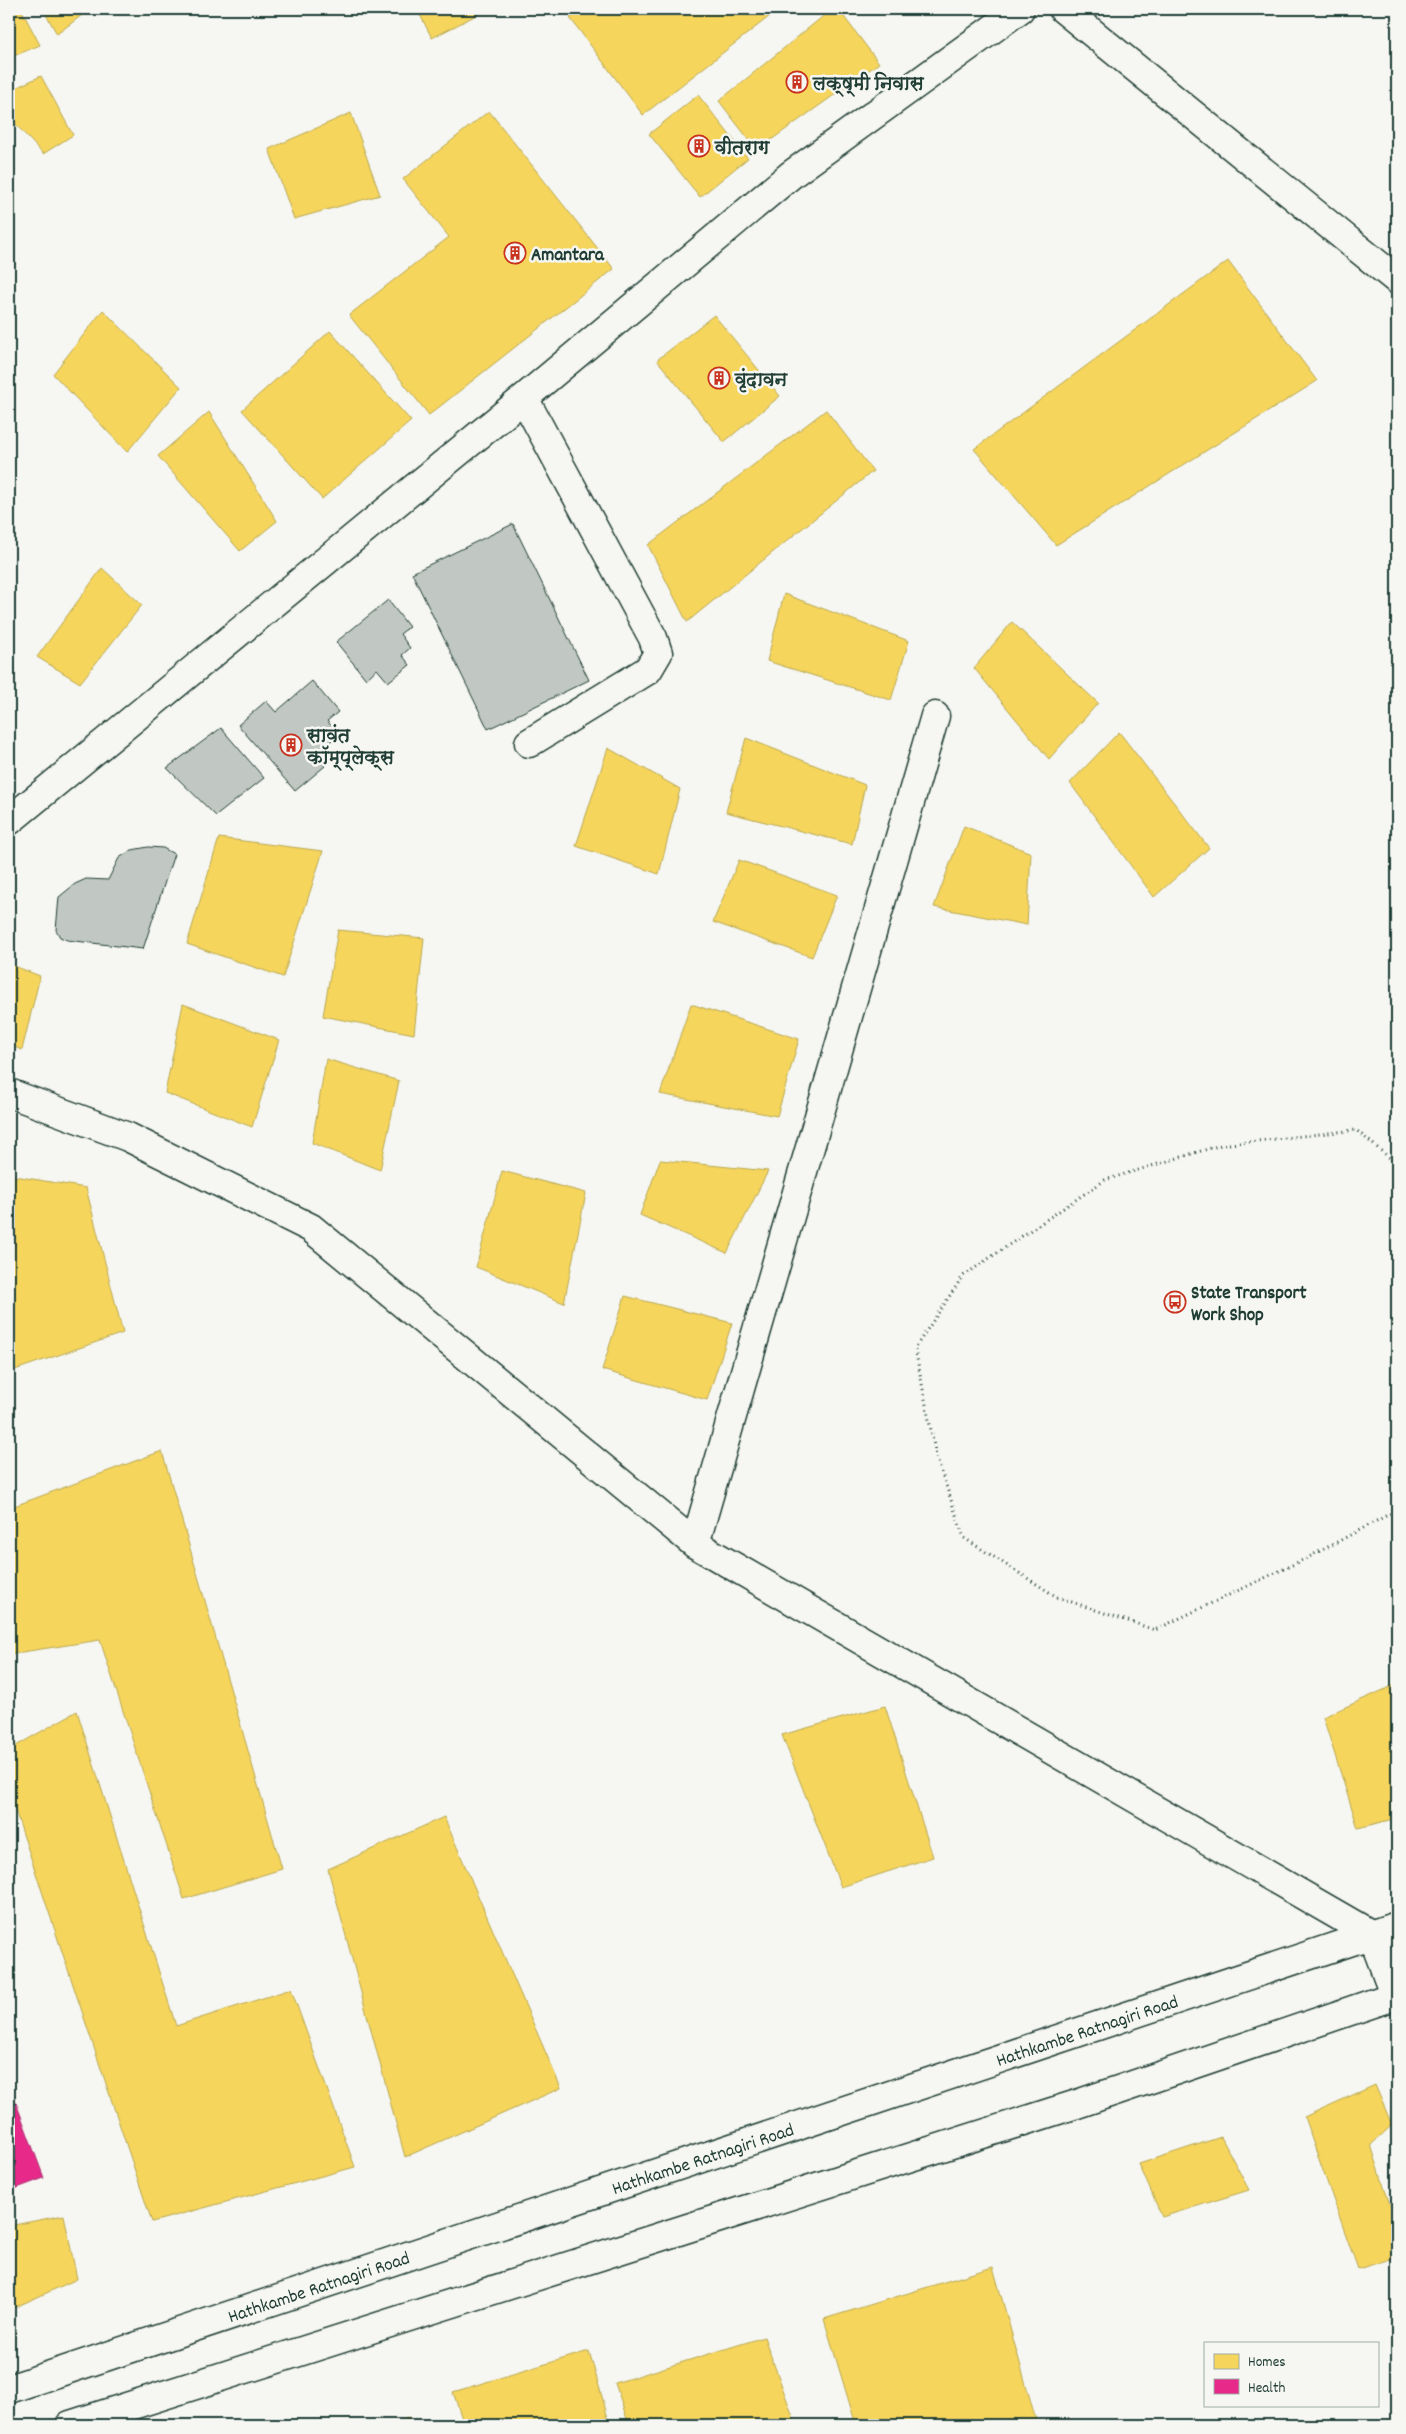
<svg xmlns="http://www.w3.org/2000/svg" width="1406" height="2434" viewBox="0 0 1406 2434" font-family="Dekko,'Playpen Sans Deva',sans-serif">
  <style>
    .homes { fill: #f6d55c; stroke: #b6a750 }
    .health { fill: #e7298a; stroke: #ab2f70 }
    .building { fill: #c1c8c3; stroke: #1f3d34 }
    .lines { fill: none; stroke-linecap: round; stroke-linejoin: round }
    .minor-casing { stroke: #1f3d34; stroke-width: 31 }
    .major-casing { stroke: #1f3d34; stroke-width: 31 }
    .path { stroke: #1f3d34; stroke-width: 3; stroke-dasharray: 1 4; stroke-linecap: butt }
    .minor { stroke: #f6f6f2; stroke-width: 28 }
    .major { stroke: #f6f6f2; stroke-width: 28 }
    .labels { text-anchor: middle; stroke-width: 5; stroke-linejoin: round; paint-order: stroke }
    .poi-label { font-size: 19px; font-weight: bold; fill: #1f3d34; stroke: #f6f6f2; text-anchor: start }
    .street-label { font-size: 19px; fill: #1f3d34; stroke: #f6f6f2 }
  </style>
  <rect width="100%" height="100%" fill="#f6f6f2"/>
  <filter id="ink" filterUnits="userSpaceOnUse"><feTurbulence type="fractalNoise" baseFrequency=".02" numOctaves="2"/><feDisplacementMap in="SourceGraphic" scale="10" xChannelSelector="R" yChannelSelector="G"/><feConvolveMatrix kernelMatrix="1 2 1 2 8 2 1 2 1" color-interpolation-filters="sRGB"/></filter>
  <g filter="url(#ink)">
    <path class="homes" d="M9 9H21L40 45 9 58Z
      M43 9H90L57 34Z
      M417 9H488L432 38Z
      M585 9H779L643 115 570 18Z
      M832 9H838L879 63 757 150 719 101Z
      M41 76 73 135 43 154 9 117V91Z
      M698 95 748 158 700 197 649 134Z
      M489 111 614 269 429 415 349 315 449 237 403 179Z
      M351 113 380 195 294 219 269 149Z
      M1228 261 1317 381 1056 545 974 449Z
      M103 310 181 387 127 452 53 374Z
      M714 315 780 396 724 442 657 360Z
      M330 331 411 421 322 499 242 410Z
      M826 410 873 471 687 622 648 545Z
      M209 412 277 521 240 551 158 456Z
      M102 568 142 605 80 683 37 657Z
      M784 594 909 641 891 700 767 661Z
      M1012 622 1098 703 1049 759 974 668Z
      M1119 732 1209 848 1154 897 1070 783Z
      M746 738 865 785 852 844 726 812Z
      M608 748 680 789 659 874 576 846Z
      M964 826 1031 853 1027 925 934 907Z
      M219 838 323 851 283 977 187 944Z
      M739 860 837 895 812 957 713 922Z
      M338 930 424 938 414 1034 323 1016Z
      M9 964 40 976 22 1050 9 1045Z
      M183 1004 279 1040 252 1127 165 1093Z
      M691 1004 799 1039 777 1116 660 1094Z
      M326 1059 399 1081 380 1170 312 1143Z
      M660 1160 768 1171 727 1253 640 1215Z
      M502 1171 586 1193 564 1303 476 1267Z
      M9 1175 86 1188 123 1333 9 1372Z
      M625 1296 732 1323 707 1400 602 1370Z
      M162 1451 282 1869 184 1899 100 1640 9 1654V1508Z
      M1397 1684V1818L1358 1828 1323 1717Z
      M885 1706 933 1857 841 1887 782 1735Z
      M77 1711 176 2026 291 1989 355 2167 152 2222 9 1792V1750Z
      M444 1817 561 2088 405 2157 328 1869Z
      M1375 2085 1392 2125 1371 2145 1397 2227V2257L1358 2269 1304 2117Z
      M1221 2137 1249 2190 1162 2217 1139 2164Z
      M64 2215 77 2279 9 2310V2226Z
      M993 2267 1037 2424 856 2425 824 2319Z
      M764 2337 796 2425H629L615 2383Z
      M589 2351 610 2425H464L453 2392Z
      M409 2418 411 2425H386Z"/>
    <path class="health" d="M9 2084 44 2178 9 2191Z"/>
    <path class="building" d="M513 524 589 680 488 729 412 573Z
      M388 600 409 627 400 634 410 648 402 655 410 665 388 682 377 669 366 679 336 642Z
      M312 681 338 712 327 721 339 734 315 755 325 766 295 791 238 725 266 701 276 712Z
      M221 728 264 778 216 816 167 768Z
      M148 847 163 848 174 854 143 949 67 940 60 937 56 930 59 897 75 884 86 879 108 880 119 858 132 850Z"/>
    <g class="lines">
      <g class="minor-casing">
        <path id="minor" d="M1063 9 1397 280
          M524 398 653 638 658 653 648 670 529 743
          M9 821 524 398 792 174 1020 9
          M9 1093 128 1137 311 1228 695 1544 1372 1935 1395 1996
          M695 1544 935 716"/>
      </g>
      <g class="major-casing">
        <g id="major">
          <path id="s1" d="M9 2389 1397 1926"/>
          <path d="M70 2425 1077 2104 1397 1995"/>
        </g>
      </g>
      <path class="path" d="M1397 1164 1356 1130 1221 1145 1105 1180 963 1276 915 1348 936 1456 964 1538 1057 1597 1155 1630 1311 1556 1397 1510"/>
      <use href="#minor" class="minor"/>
      <use href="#major" class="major"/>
    </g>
  </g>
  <defs>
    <g id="building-ring" transform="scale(1.125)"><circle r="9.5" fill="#f6f6f2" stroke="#c8321e" stroke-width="1.5"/><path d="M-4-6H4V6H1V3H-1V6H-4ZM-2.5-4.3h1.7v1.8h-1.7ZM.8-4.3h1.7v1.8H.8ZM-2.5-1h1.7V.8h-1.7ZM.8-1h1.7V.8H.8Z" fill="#c8321e"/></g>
    <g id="bus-ring" transform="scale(1.125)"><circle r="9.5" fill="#f6f6f2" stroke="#c8321e" stroke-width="1.5"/><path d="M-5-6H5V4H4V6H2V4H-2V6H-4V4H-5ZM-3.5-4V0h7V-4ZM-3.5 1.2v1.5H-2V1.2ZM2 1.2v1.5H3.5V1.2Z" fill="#c8321e"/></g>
  </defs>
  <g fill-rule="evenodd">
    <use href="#building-ring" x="797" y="82"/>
    <use href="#building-ring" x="699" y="146"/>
    <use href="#building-ring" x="515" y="253"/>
    <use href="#building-ring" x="719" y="378"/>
    <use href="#building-ring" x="291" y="745"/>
    <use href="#bus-ring" x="1175" y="1302"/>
  </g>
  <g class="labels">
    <g class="poi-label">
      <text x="813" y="89">लक्ष्मी निवास</text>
      <text x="715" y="153">वीतराग</text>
      <text x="531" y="260">Amantara</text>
      <text x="735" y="385">वृंदावन</text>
      <text x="307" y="741">सावंत<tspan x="307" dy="22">कॉम्प्लेक्स</tspan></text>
      <text x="1191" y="1298">State Transport<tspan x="1191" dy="22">Work Shop</tspan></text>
    </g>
    <g class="street-label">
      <text dy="7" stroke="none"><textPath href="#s1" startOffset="1136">Hathkambe Ratnagiri Road</textPath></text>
      <text dy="7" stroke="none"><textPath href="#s1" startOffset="731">Hathkambe Ratnagiri Road</textPath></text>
      <text dy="7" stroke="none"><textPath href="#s1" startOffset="326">Hathkambe Ratnagiri Road</textPath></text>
    </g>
  </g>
  <rect width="1406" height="2434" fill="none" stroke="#f6f6f2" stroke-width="30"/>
  <rect x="15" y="15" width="1376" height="2404" fill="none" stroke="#1f3d34" stroke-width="2" filter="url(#ink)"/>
  <rect x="1204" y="2342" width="175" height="65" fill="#f6f6f2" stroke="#a0aca6"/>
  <rect x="1214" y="2354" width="25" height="15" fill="#f6d55c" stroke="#a0aca6"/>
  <text x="1248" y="2366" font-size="15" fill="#1f3d34">Homes</text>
  <rect x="1214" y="2379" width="25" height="15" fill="#e7298a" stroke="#a0aca6"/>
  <text x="1248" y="2392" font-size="15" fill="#1f3d34">Health</text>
</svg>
